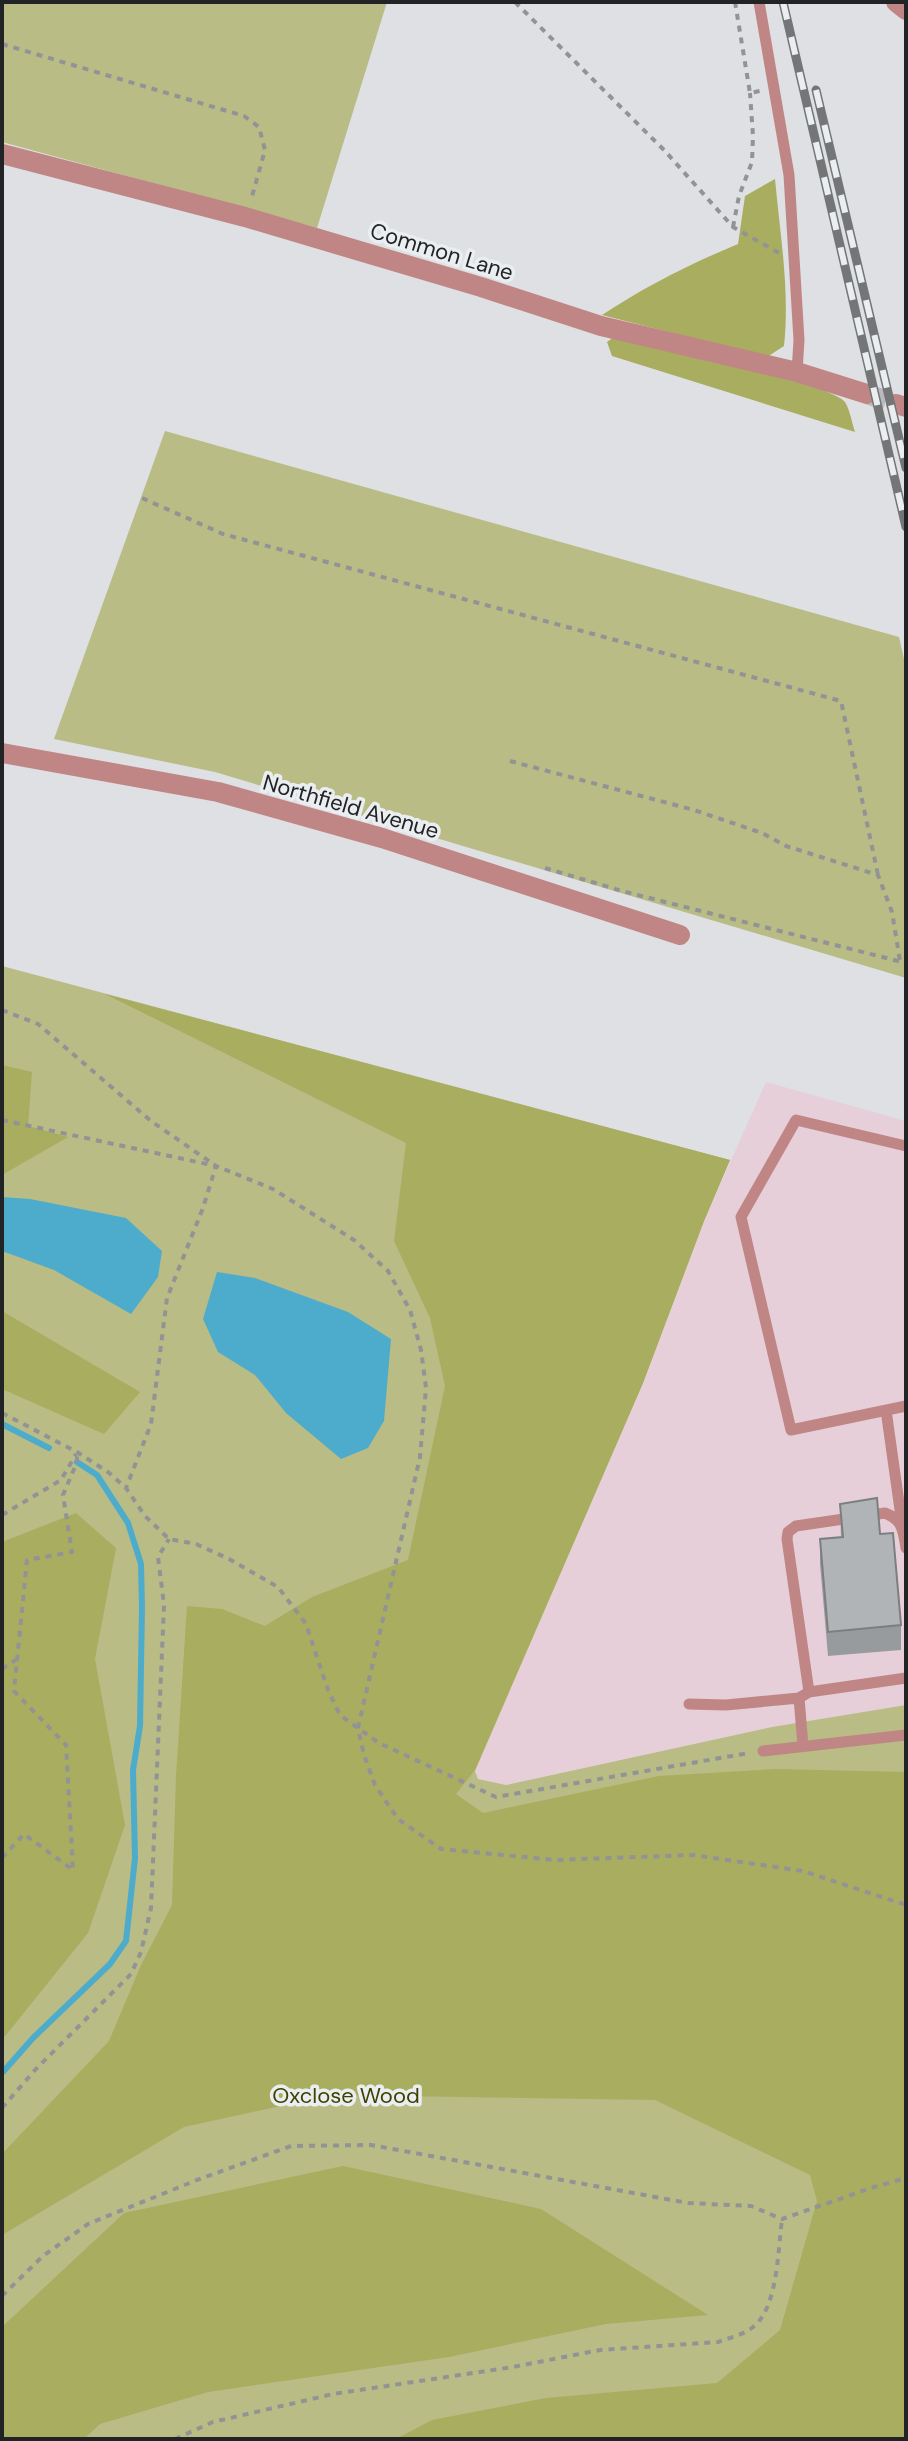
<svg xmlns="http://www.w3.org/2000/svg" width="908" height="2441" viewBox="0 0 908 2441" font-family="'DM Sans',sans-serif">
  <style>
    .industrial { fill: #e7cfd9 }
    .green { fill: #b9bc84 }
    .forest { fill: #a9ad60 }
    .water { fill: #4daccc }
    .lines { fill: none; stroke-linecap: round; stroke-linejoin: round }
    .stream { stroke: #4daccc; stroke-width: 6 }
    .street-tunnel { stroke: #b8babd; stroke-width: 20; stroke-dasharray: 20 10; stroke-linecap: butt }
    .path { stroke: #929395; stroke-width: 4; stroke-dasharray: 6 6; stroke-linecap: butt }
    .lane { stroke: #c08685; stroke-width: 11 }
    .street { stroke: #c08685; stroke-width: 20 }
    .rail-casing { stroke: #737576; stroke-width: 9 }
    .rail { stroke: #ebeef0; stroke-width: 6; stroke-dasharray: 18; stroke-linecap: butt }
    .wall { fill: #989b9d }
    .building { fill: #b1b4b6; stroke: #7c7e7f; stroke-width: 2 }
    .labels { text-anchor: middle; stroke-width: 7; stroke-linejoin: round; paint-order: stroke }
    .street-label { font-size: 22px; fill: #222324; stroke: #ebeef0 }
    .park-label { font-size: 22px; fill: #3f4101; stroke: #ebeef0 }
  </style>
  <rect width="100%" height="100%" fill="#dee0e3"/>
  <path class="industrial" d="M766 1082 906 1121V1705L772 1727 505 1785 478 1779 475 1770 643 1383 704 1221Z"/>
  <path class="green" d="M2 2H387L317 228 2 142Z
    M165 431 899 637 906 668V978L215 772 54 739Z
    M2 966 730 1160 704 1221 643 1383 475 1771 478 1779 506 1785 772 1727 906 1705V2439H2Z"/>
  <path class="forest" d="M775 179C780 234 790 291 784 346L767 357 602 315C646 286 690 264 738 244L745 196Z
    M618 334C650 343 833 384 845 402 850 410 852 423 855 432L612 356 607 342Z
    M105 994 730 1160 704 1221 643 1383 475 1770 456 1794 483 1813 659 1776 775 1769 906 1772V2439H396L432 2420 546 2398 717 2383 780 2330 817 2201 810 2175 655 2100 331 2095 184 2127 2 2235V2154L109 2041 141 1965 172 1905 176 1776 187 1606 222 1609 265 1626 312 1597 408 1560 445 1386 430 1318 394 1241 406 1143Z
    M2 1065 32 1072 28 1126 68 1137 2 1175Z
    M2 1311 140 1392 104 1434 2 1389Z
    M76 1513 116 1548 95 1659 125 1825 88 1933 2 2040V1542Z
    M343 2166 541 2209 708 2315 606 2324 449 2357 208 2392 100 2424 84 2439H2V2327L124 2213Z"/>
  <path class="water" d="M2 1197 30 1199 126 1218 162 1251 158 1277 131 1314 54 1270 2 1251Z
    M217 1272 255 1278 348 1312 391 1339 384 1421 368 1448 341 1459 286 1413 255 1375 218 1352 203 1319Z"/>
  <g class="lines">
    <path class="stream" d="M2 1424 49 1448
      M2 2073 33 2038 110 1964 126 1941 135 1858 133 1770 140 1726 142 1607 141 1564 128 1523 97 1475 77 1462"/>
    <path class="street-tunnel" d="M867 394 896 404"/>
    <path class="path" d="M515 2 664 150 733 227 779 253
      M735 2 750 93 760 91
      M2 44 244 116 259 127 265 150 251 200
      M733 227 739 196 752 162 753 136 750 93
      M142 498 223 534 841 701 878 875
      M510 761 694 810 762 833 786 846 878 875 892 912 900 961
      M545 868 622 891 906 963
      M2 1010 38 1024 151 1121 216 1166 203 1208 167 1298 151 1424 126 1488
      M2 1120 216 1166 273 1189 354 1240 388 1271 410 1310 421 1350 426 1388 420 1457 358 1728 364 1755 375 1785 398 1819 441 1849 555 1860 693 1855 803 1871 906 1905
      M2 1413 77 1452 108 1472 126 1488 145 1516 169 1539 196 1544 229 1559 278 1587 306 1624 328 1690 340 1715 379 1743 496 1797 749 1753
      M2 1515 61 1480 76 1454
      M2 1669 17 1659
      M2 1858 24 1834 73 1870 66 1745 14 1691 27 1560 72 1552 63 1495 77 1462V1452
      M2 2108 35 2070 131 1974 141 1952 151 1908 164 1605 158 1557 169 1539
      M2 2296 43 2256 88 2224 197 2180 291 2146 371 2145 688 2203 751 2206 782 2219 871 2188 906 2178
      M175 2439 213 2422 333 2394 513 2367 600 2350 718 2342C729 2338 743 2335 753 2327 778 2308 778 2249 782 2219"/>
    <path class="lane" d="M759 2 789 175 799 340 797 372
      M906 1146 796 1120 741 1217 791 1430 906 1406
      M886 1410 902 1524
      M809 1692 787 1539 788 1532 796 1526 885 1513C903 1520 903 1531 906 1548
      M689 1704 726 1705 799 1698
      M803 1746 799 1698 809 1692 906 1678
      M763 1751 906 1735"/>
    <path class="street" d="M896 2 906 10
      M2 154 245 217 481 287 601 326 797 372 867 394
      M896 404 906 407
      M2 753 218 792 382 838 680 935"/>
    <g class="rail-casing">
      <path id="rail" d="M783 2 906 527
        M816 90 906 468"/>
    </g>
    <use href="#rail" class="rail"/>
  </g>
  <path class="wall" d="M840 1504 880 1534 901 1625V1650L828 1656 820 1564V1539L841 1538Z"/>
  <path class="building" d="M877 1498 880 1534 893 1533 901 1625 828 1632 820 1539 843 1537 840 1504Z"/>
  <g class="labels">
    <g class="street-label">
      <text transform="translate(442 251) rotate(17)" y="8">Common Lane</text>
      <text transform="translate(351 806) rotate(16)" y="8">Northfield Avenue</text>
    </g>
    <g class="park-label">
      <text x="346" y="2103">Oxclose Wood</text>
    </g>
  </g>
  <rect width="908" height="2441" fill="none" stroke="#222324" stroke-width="8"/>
</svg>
